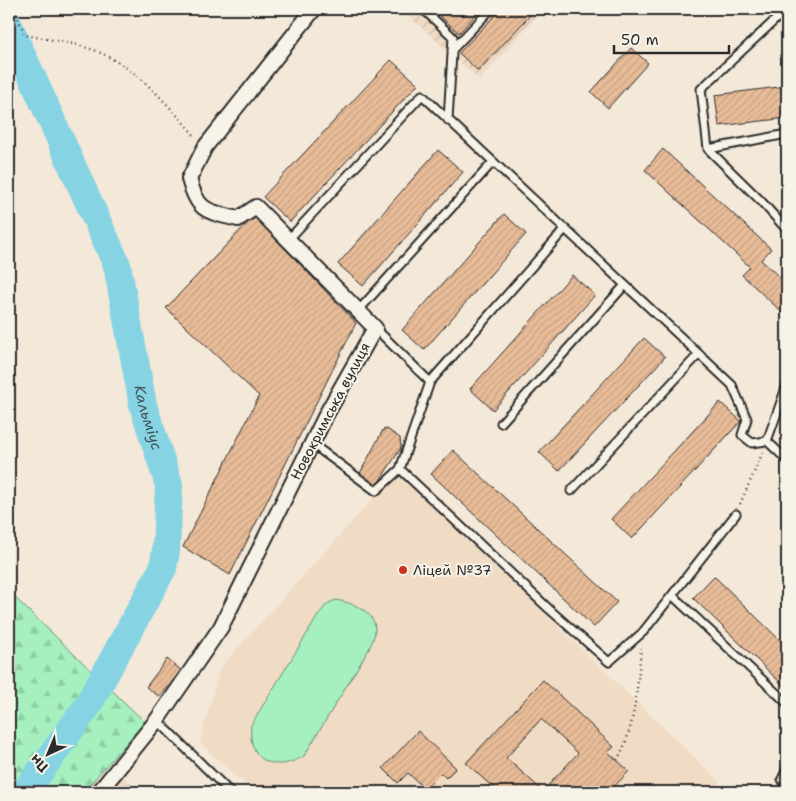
<svg xmlns="http://www.w3.org/2000/svg" width="796" height="801" viewBox="0 0 796 801" font-family="'Shantell Sans',sans-serif">
  <style>
    .built { fill: #f0dbc5 }
    .industrial { fill: url(#industrial-furrows) }
    .grass { fill: #a6f0bf; stroke: #688e75 }
    .forest { fill: url(#forest-firs); stroke: #688e75 }
    .lines { fill: none; stroke-linecap: round; stroke-linejoin: round }
    .river { stroke: #86d3e4; stroke-width: 28 }
    .building { fill: url(#building-hatch); stroke: #2b2b2b; fill-rule: evenodd }
    .service-casing { stroke: #2b2b2b; stroke-width: 11 }
    .minor-casing { stroke: #2b2b2b; stroke-width: 18 }
    .path { stroke: #2b2b2b; stroke-width: 2.5; stroke-dasharray: 1 4; stroke-linecap: butt }
    .service { stroke: #f7f3e8; stroke-width: 7 }
    .minor { stroke: #f7f3e8; stroke-width: 14 }
    .poi-dot { fill: #c8321e; stroke: #f7f3e8; stroke-width: 2 }
    .labels { text-anchor: middle; stroke-width: 4; stroke-linejoin: round; paint-order: stroke }
    .street-label { font-size: 14px; fill: #2b2b2b; stroke: #f7f3e8 }
    .poi-label { font-size: 14px; fill: #2b2b2b; stroke: #f7f3e8; text-anchor: start }
    .water-label { font-size: 15px; font-style: italic; fill: #425559; stroke: #f7f3e8 }
  </style>
  <defs>
    <pattern id="industrial-furrows" width="10" height="10" patternUnits="userSpaceOnUse" patternTransform="scale(1.25)"><rect width="10" height="10" fill="#f0dbc5"/><path d="M-1 1l2-2M0 10L10 0M9 11l2-2" fill="none" stroke="#cebca9"/></pattern>
    <pattern id="forest-firs" width="22" height="20" patternUnits="userSpaceOnUse" patternTransform="scale(1.25)"><rect width="22" height="20" fill="#a6f0bf"/><path d="M5 1l3.5 6h-7zM16 11l3.5 6h-7z" fill="#8fcea4"/></pattern>
    <pattern id="building-hatch" width="6" height="6" patternUnits="userSpaceOnUse" patternTransform="scale(1.25)"><rect width="6" height="6" fill="#e8bc98"/><path d="M-1 1l2-2M0 6l6-6M5 7l2-2" fill="none" stroke="#c7a283"/></pattern>
  </defs>
  <rect width="100%" height="100%" fill="#f4e8d8"/>
  <filter id="ink" filterUnits="userSpaceOnUse"><feTurbulence type="fractalNoise" baseFrequency=".02" numOctaves="2"/><feDisplacementMap in="SourceGraphic" scale="10" xChannelSelector="R" yChannelSelector="G"/><feConvolveMatrix kernelMatrix="1 2 1 2 8 2 1 2 1" color-interpolation-filters="sRGB"/></filter>
  <g filter="url(#ink)">
    <path class="built" d="M397 472 720 782 709 792H253L200 743 220 668Z"/>
    <path class="industrial" d="M401 9H543L480 80Z
      M123 776 141 792H65L73 780Z"/>
    <path class="grass" d="M335 600C350 602 375 610 375 629 375 636 372 642 369 649L304 756C275 774 247 761 251 725L319 614 327 604Z"/>
    <path class="forest" d="M9 592 145 722 83 792H9Z"/>
    <g class="lines">
      <path class="river" id="s1" d="M9 26 117 265 143 405 169 485 166 551 163 568 87 707 25 792"/>
    </g>
    <path class="building" d="M432 9H481L459 33Z
      M501 9H536L478 71 459 53Z
      M631 48 648 63 608 108 591 92Z
      M391 60 418 84 290 222 263 197Z
      M787 86V118L719 126 715 95Z
      M663 149 771 249 761 260 787 284V317L742 275 750 267 645 170Z
      M438 150 463 172 363 286 338 264Z
      M504 214 526 234 424 350 402 330Z
      M254 216 356 323 230 575 183 547 259 396 166 308Z
      M572 275 595 295 493 410 470 389Z
      M644 338 665 357 559 471 539 452Z
      M720 402 741 421 632 539 611 519Z
      M387 429 400 438 401 448 375 488 359 475 383 430Z
      M453 450 617 602 594 627 431 474Z
      M714 576 787 647V689L693 598Z
      M167 659 181 670 160 697 146 687Z
      M543 680 614 747 608 752 629 771 609 792H498L466 763ZM541 719 578 753 543 791 506 758Z
      M418 731 456 768 446 778 441 773 425 789 408 773 398 783 383 768Z"/>
    <g class="lines">
      <g class="service-casing">
        <path id="service" d="M423 9 453 37 448 120
          M787 9 701 89 708 149 761 201 787 230
          M452 50 491 9
          M708 149 787 134
          M288 240 422 95 732 385 747 419 742 435 752 443 767 441
          M358 311 493 162
          M375 328 430 382 565 229
          M430 382 400 469 549 609 609 662 643 632 736 514
          M787 385 767 441 787 460
          M501 423 625 285
          M311 443 376 491 400 469
          M571 491 699 354
          M673 596 787 703
          M157 720 230 792
          M787 769 782 779 787 788"/>
      </g>
      <g class="minor-casing">
        <path id="minor" d="M99 792 157 720 221 627 327 413 375 328 256 207 238 219C206 211 198 212 189 179L205 147 314 9"/>
      </g>
      <path class="path" d="M14 9 25 35C52 40 82 43 107 56 143 75 169 106 195 136
        M740 504 763 452
        M617 760C635 732 638 681 641 648"/>
      <use href="#service" class="service"/>
      <use href="#minor" class="minor"/>
    </g>
  </g>
  <circle class="poi-dot" cx="403" cy="570" r="5"/>
  <g class="labels">
    <g class="street-label">
      <text transform="translate(330 411) rotate(-62)" y="5">Новокримська вулиця</text>
    </g>
    <g class="poi-label">
      <text x="413" y="575">Ліцей №37</text>
    </g>
    <g class="water-label">
      <text dy="5" stroke="none"><textPath href="#s1" startOffset="418">Кальміус</textPath></text>
    </g>
  </g>
  <rect width="796" height="801" fill="none" stroke="#f7f3e8" stroke-width="30"/>
  <rect x="15" y="15" width="766" height="771" fill="none" stroke="#2b2b2b" stroke-width="2" filter="url(#ink)"/>
  <g transform="translate(48 754) rotate(224)" stroke="#f7f3e8" stroke-width="4" paint-order="stroke">
  <path d="M0-4L9 19L0 12L-9 19Z" fill="#2b2b2b"/>
  <text y="-8" font-size="14" font-weight="bold" text-anchor="middle" fill="#2b2b2b">Пн</text>
  </g>
  <path d="M614 45v8h115v-8" fill="none" stroke="#2b2b2b" stroke-width="2.5"/>
  <text x="621" y="45" font-size="15" fill="#2b2b2b" stroke="#f7f3e8" stroke-width="4" paint-order="stroke">50 m</text>
</svg>
